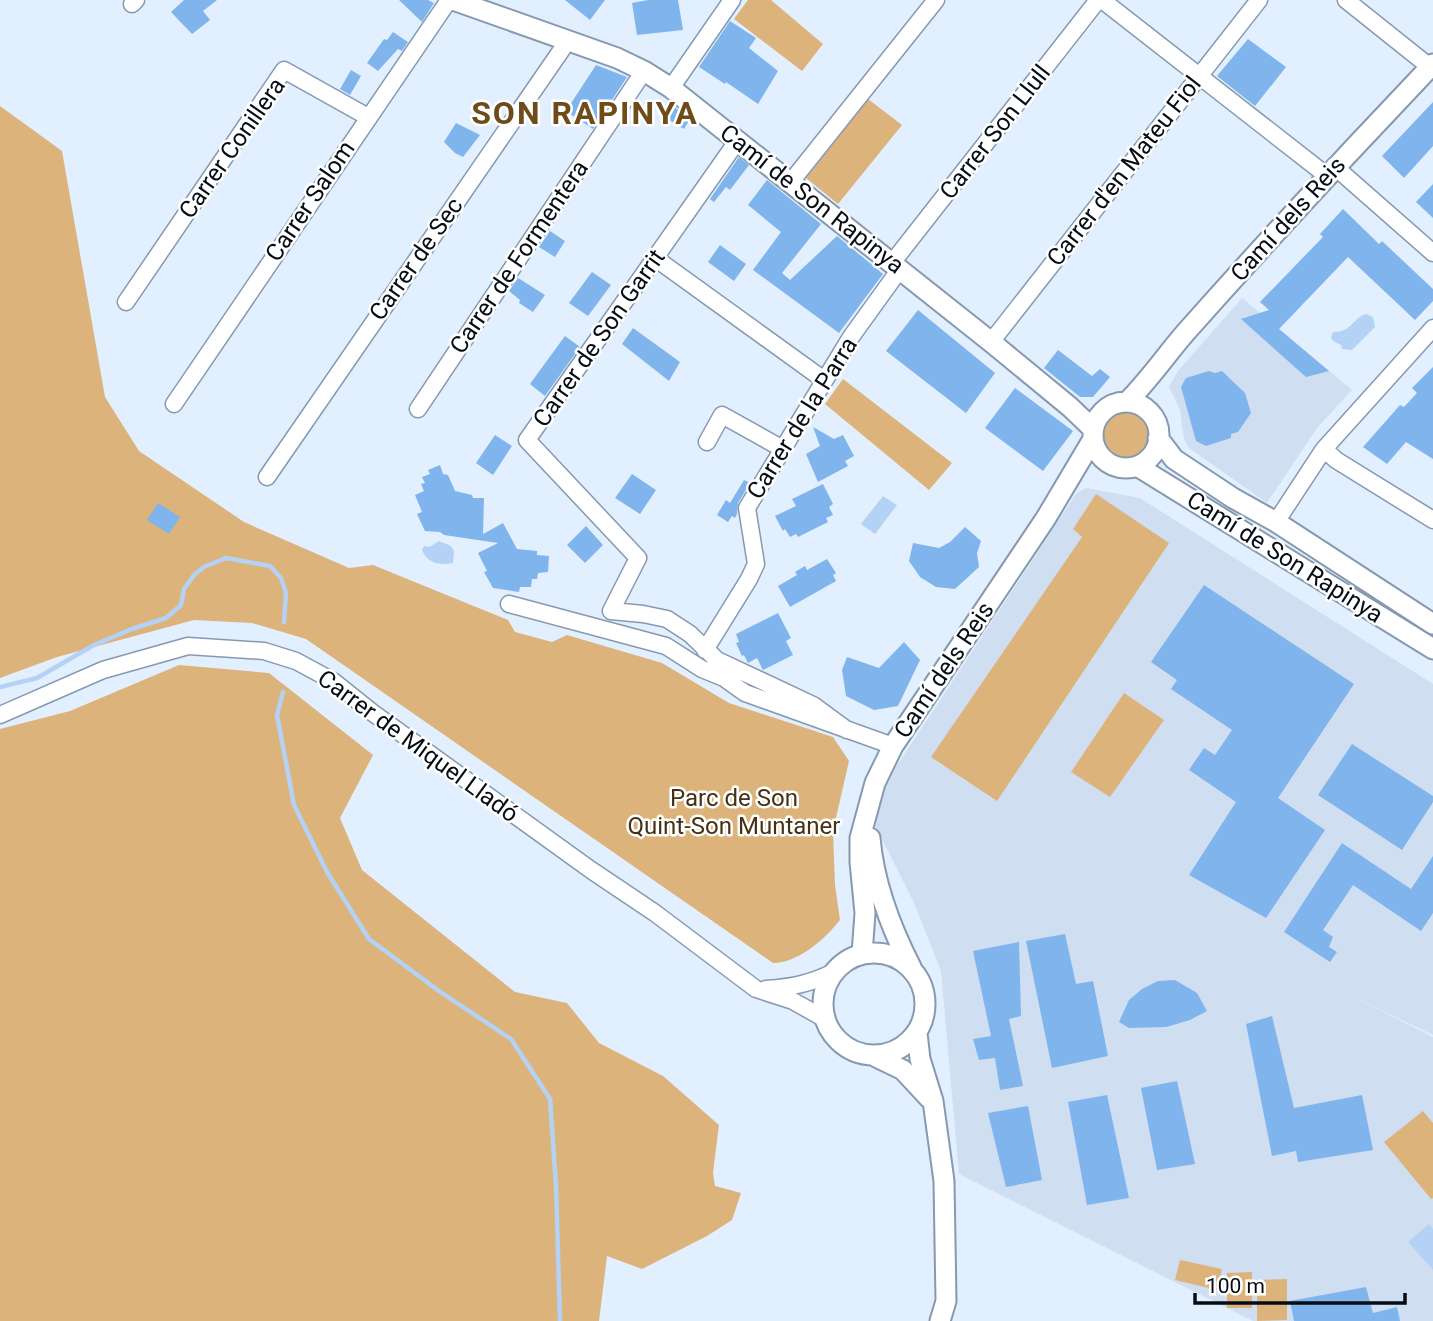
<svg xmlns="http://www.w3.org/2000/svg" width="1433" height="1321" viewBox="0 0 1433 1321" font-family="Roboto,sans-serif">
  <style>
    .built { fill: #cfdef1 }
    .green { fill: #ddb37c }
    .water { fill: #b3d2f5 }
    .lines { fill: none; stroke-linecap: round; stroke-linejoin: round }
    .stream { stroke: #b3d2f5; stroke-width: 4.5 }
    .building { fill: #80b4ec }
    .minor-casing { stroke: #8599b0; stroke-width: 19 }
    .tertiary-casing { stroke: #8599b0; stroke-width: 23 }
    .minor { stroke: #fff; stroke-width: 16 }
    .tertiary { stroke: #fff; stroke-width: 19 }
    .labels { text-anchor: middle; stroke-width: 5; stroke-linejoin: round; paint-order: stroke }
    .street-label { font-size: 24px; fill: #050c14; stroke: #fff }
    .park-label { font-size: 24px; fill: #453115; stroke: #fff }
    .district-label { font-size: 32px; font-weight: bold; letter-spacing: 2px; fill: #6e4c19; stroke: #fff }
  </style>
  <rect width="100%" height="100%" fill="#e2effe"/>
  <path class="built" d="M1242 298 1352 390 1317 428 1267 503 1189 448 1184 439 1180 410 1169 387 1178 371Z
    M1086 488 1140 498 1433 684V1035L1350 995 1433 1037V1321H1253L959 1174 941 971 914 903 875 825 881 793 896 767 1076 494Z"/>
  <path class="green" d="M748 0H771L823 44 802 71 734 19Z
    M868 99 902 125 838 204 806 178Z
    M0 106 62 151 105 397 139 451 244 522 349 568 373 565 508 620 515 632 552 642 567 635 662 663 729 703 833 737 849 761 833 831 835 885 840 920C825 939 798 963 773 963L306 639 252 623 194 620 57 657 0 678Z
    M843 379 952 463 929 490 825 404Z
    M1101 436a26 26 0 1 1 52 0a26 26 0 1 1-52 0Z
    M1096 494 1169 543 997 801 931 757 1082 537 1073 529Z
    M179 665 269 673 373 755 340 818 362 870 515 992 567 1003 599 1043 663 1076 719 1125 713 1173 715 1186 741 1193 732 1220 707 1236 642 1269 607 1256 599 1321H0V729L70 711Z
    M1124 693 1164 720 1110 797 1071 772Z
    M1423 1111 1433 1123V1198L1431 1199 1384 1142Z
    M1180 1260 1222 1269 1217 1290 1175 1280Z
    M1252 1272V1308H1227V1273Z
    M1287 1279V1320L1257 1321V1280Z"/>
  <path class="water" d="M1366 314 1373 317 1375 327 1352 350 1342 349 1341 345 1333 341 1331 337 1333 332C1353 332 1352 318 1366 314Z
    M883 496 897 505 875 534 861 524Z
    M439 541 451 546 454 551 453 563C440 566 427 563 422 550L424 546 430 547Z
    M1429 1224 1433 1229V1270L1408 1242Z"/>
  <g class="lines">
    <path class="stream" d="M0 687 37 678 94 645 132 629 166 618 181 605 184 589 194 575 204 567 226 558 270 566 281 578 286 593 284 622
      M283 692 277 715 294 805 327 872 369 939 439 991 511 1039 550 1099 556 1185 560 1321"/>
  </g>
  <path class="building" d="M184 0H217L203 11 210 20 192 34 171 12Z
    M399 0H428L434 3 422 22Z
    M565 0H605L590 20Z
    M648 0H678L683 30 637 35 632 3Z
    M730 21 756 38 749 48 778 71 758 104 726 82 725 84 699 67Z
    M393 32 408 42 402 51 398 49 378 71 367 63 384 39 387 40Z
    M1248 39 1286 67 1255 106 1217 76Z
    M596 65 627 77 593 129 566 111Z
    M351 70 361 76 350 95 340 89Z
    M1433 102V146L1404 178 1382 156Z
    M672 105 690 119 684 129 664 117Z
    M456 123 480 135 463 157 455 153 444 142Z
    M739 157 749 165 730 190 726 187 714 202 710 199Z
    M767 180 821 224 782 273 790 280 837 236 883 274 839 333 753 270 781 232 748 205Z
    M1433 184V218L1416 202Z
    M1343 209 1379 244 1382 241 1433 289V301L1415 320 1348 257 1279 329 1329 371 1306 377 1241 319 1269 310 1260 302 1323 237 1320 234Z
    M550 231 565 241 555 257 539 247Z
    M720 245 746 264 734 281 708 262Z
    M592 272 611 285 588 316 569 303Z
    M518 278 545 295 533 312 519 303 520 300 509 291Z
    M918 310 995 373 966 413 886 351Z
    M633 328 680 362 669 381 622 344Z
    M565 336 580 347 545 396 530 384Z
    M1058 350 1092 376 1100 369 1110 377 1093 397H1080L1044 368Z
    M1433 367V459L1406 442 1387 464 1363 447 1400 405 1404 407 1417 393 1412 388Z
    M1209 371 1215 373 1222 371 1245 393 1251 413 1238 432 1231 434V438L1206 446 1196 441 1181 387 1186 378Z
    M1015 388 1073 431 1043 471 985 428Z
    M813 427 834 439 843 435 854 456 845 461 848 466 818 482 806 454 820 446Z
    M495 435 512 446 493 475 476 463Z
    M440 465 443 474 448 475 455 491 472 495 473 498H484L483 534 503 523 517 549 537 551V555L549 556 548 572 538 573 537 579H532L531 587H520L519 592 493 588 484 572 487 571 478 553 498 543 444 535 440 532 425 531 417 514 422 512 415 495 424 491 421 484 425 483 422 477 430 474 428 470Z
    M632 474 656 490 640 514 615 498Z
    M744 480 750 483 738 503 737 514 735 518 732 516 728 522 717 515 726 500 730 503Z
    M823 484 833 504 829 507 833 515 826 518 828 522 798 537 796 534 790 537 785 529 783 531 775 516 796 506 792 499Z
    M158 503 180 517 169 534 147 520Z
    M586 526 603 545 585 563 567 545Z
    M965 527 981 541 977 553 979 567 955 589 936 587 920 577 909 561 913 543 939 548 950 542Z
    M827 559 836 573 833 575 836 581 790 607 778 586 797 575 795 572 805 566 807 570Z
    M1204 585 1354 684 1278 798 1325 830 1266 918 1189 875 1236 802 1189 770 1204 748 1215 755 1232 730 1171 689 1177 680 1151 662Z
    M778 613 791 638 786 641 793 655 763 670 757 658 748 663 744 655 742 656 736 643 739 642 736 634Z
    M904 642 920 660 898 706 874 710 846 696 842 670 847 657 879 668Z
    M1352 744 1433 796V802L1402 850 1318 795Z
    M1342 843 1411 889 1433 856V913L1421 931 1353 885 1323 930 1333 937 1329 947 1337 952 1330 962 1284 932Z
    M1065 934 1076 984 1093 981 1108 1056 1052 1068 1026 941Z
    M1019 942 1021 1016 1009 1019 1023 1086 1000 1090 995 1058 979 1060 973 1039 991 1036 973 951Z
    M1175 980 1197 993 1207 1011 1190 1020 1166 1027 1129 1028 1119 1022 1129 1000 1142 989 1158 981Z
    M1272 1016 1294 1108 1362 1095 1373 1150 1298 1162 1296 1151 1272 1156 1246 1024Z
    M1177 1081 1195 1164 1157 1170 1141 1088Z
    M1107 1095 1129 1198 1087 1205 1068 1102Z
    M1028 1106 1042 1180 1006 1187 988 1113Z
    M1366 1287 1373 1313 1397 1307 1400 1321H1294L1290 1301Z"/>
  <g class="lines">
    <g class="minor-casing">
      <path id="minor" d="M1102 0 1326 175
        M1346 0 1430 67
        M132 4 136 0
        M671 88 732 0
        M738 140 527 440 638 558 611 611 643 614 667 619 690 634 717 660 813 705 847 730
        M1334 166 1433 253
        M790 183 936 0
        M655 258 824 380
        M892 263 1098 0
        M126 302 284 70 368 117
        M991 342 1259 0
        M174 404 449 0
        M418 409 644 71
        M707 442 722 415 783 449
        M1324 449 1336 460 1433 520
        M267 477 567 42
        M1276 522 1324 449 1433 328
        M509 604 666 646 702 669 724 678 745 693 893 746
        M705 650 749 579 756 564 747 508 851 337 900 269
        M0 715 103 670 188 646 264 651 296 661 333 681 373 713 591 870 655 913 756 989 793 1001 825 1019
        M766 989C793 987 809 984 834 972"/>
    </g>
    <g class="tertiary-casing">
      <path id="tertiary" d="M453 0 617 58 644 71 671 88 991 342 1070 407 1093 429
        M1127 402C1149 380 1166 355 1186 332 1267 241 1349 152 1433 64
        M1093 435a33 33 0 1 1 66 0a33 33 0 1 1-66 0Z
        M1158 438 1174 459 1233 498 1276 522 1433 624
        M1137 466 1433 649
        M870 838C874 884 890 926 911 967
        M823 1004a51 51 0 1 1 102 0a51 51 0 1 1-102 0Z
        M862 954 865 913 860 862V838L875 783 893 746 1046 518 1093 439
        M917 1033 920 1059 933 1101 944 1181 946 1301 940 1321
        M874 1056 903 1070 929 1098"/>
    </g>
    <use href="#minor" class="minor"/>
    <use href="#tertiary" class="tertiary"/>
  </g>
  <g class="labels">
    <g class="street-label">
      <text transform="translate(995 132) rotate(-52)" y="8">Carrer Son Llull</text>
      <text transform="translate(232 148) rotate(-55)" y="8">Carrer Conillera</text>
      <text transform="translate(1124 171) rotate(-52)" y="8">Carrer d'en Mateu Fiol</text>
      <text transform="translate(812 199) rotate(38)" y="8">Camí de Son Rapinya</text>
      <text transform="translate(310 201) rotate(-56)" y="8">Carrer Salom</text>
      <text transform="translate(1288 219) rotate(-48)" y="8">Camí dels Reis</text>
      <text transform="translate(519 257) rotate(-56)" y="8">Carrer de Formentera</text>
      <text transform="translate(416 259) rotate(-55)" y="8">Carrer de Sec</text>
      <text transform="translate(599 338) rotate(-55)" y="8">Carrer de Son Garrit</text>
      <text transform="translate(802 418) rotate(-58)" y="8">Carrer de la Parra</text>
      <text transform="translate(1285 557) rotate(32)" y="8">Camí de Son Rapinya</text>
      <text transform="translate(944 670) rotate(-56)" y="8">Camí dels Reis</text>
      <text transform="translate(418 746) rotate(36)" y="8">Carrer de Miquel Lladó</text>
    </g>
    <g class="park-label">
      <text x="734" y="806">Parc de Son<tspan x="734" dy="28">Quint-Son Muntaner</tspan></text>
    </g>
    <g class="district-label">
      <text x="585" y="124">SON RAPINYA</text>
    </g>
  </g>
  <path d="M1195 1293v10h210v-10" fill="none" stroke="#050c14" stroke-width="3.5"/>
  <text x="1206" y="1293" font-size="21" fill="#050c14" stroke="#ffffff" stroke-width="5" paint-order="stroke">100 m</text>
</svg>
